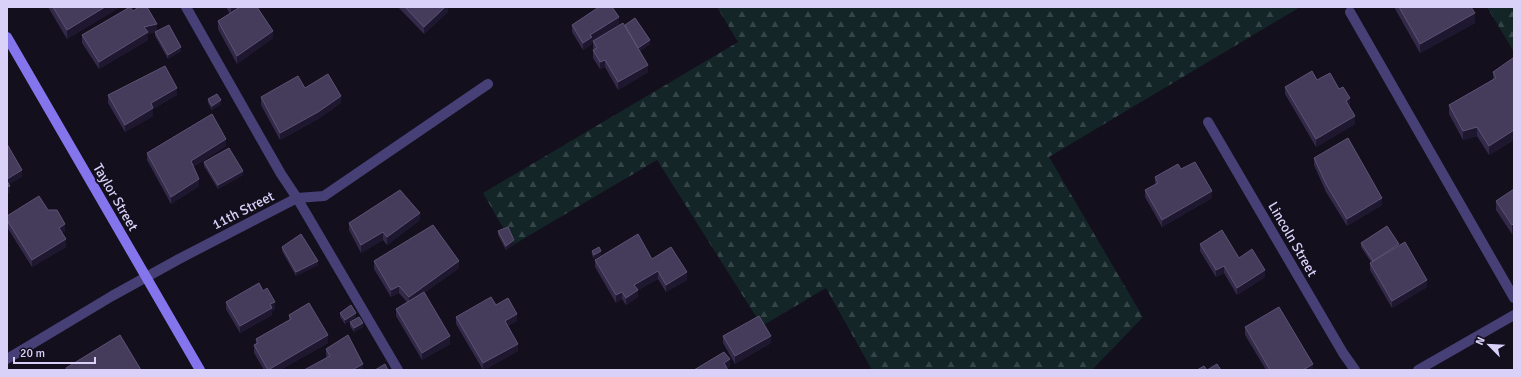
<svg xmlns="http://www.w3.org/2000/svg" width="1521" height="377" viewBox="0 0 1521 377" font-family="Signika,sans-serif">
  <style>
    .forest { fill: url(#forest-firs) }
    .lines { fill: none; stroke-linecap: round; stroke-linejoin: round }
    .lane { stroke: #474076; stroke-width: 10 }
    .street { stroke: #474076; stroke-width: 10 }
    .secondary { stroke: #8475ec; stroke-width: 10 }
    .wall { fill: #332a49 }
    .shaded-wall { fill: #1e1730 }
    .building { fill: #453c5c; stroke: #5c5375 }
    .labels { text-anchor: middle; stroke-width: 4; stroke-linejoin: round; paint-order: stroke }
    .street-label { font-size: 14px; fill: #dad1f9; stroke: #130f1d }
  </style>
  <defs>
    <pattern id="forest-firs" width="22" height="20" patternUnits="userSpaceOnUse"><rect width="22" height="20" fill="#132526"/><path d="M5 1l3.5 6h-7zM16 11l3.5 6h-7z" fill="#354446"/></pattern>
  </defs>
  <rect width="100%" height="100%" fill="#130f1d"/>
  <path class="forest" d="M717 7H1300L1049 157 1143 317 1092 370H872L826 288 762 326 657 160 513 245 483 193 738 42Z
    M1487 7H1514V52Z"/>
  <g class="lines">
    <path class="lane" d="M186 7 281 174 297 198 398 370
      M1350 12 1514 298"/>
    <path class="street" d="M1208 122 1343 353 1355 370
      M7 359 112 296 179 259 297 198 324 196 488 84
      M1418 370 1514 315"/>
    <path class="secondary" d="M7 37 200 370"/>
  </g>
  <path class="wall" d="M48 7H120L67 39Z
    M226 7H257L273 38 237 64 218 29V21L230 14Z
    M398 7H448V12L424 34Z
    M1394 7H1471L1475 23 1420 53Z
    M133 11 157 31 148 34V40L99 69 82 43V35Z
    M572 25H619L597 38 625 25 650 44 640 51 648 72 618 90 605 67 600 69 593 58V50H594L593 48V41L592 42V44L583 50 572 32Z
    M155 32 181 51 168 59 155 36Z
    M1514 60V140L1489 155 1477 136 1463 140 1449 114V105L1493 80V72Z
    M1317 80 1339 89 1350 106H1349L1355 124 1316 147 1285 94V87Z
    M305 88 341 103 318 119 280 140 261 105V97Z
    M108 95H177L153 109V116L125 132 108 103Z
    M208 99 221 104 212 110 208 103Z
    M226 146 193 167 199 186 171 204 147 160V153Z
    M1314 158 1382 205 1347 226 1326 192 1314 165Z
    M204 162 243 175 218 189 204 166Z
    M1181 169 1212 198 1162 227 1145 197V190L1155 185V177Z
    M1514 189 1512 234 1496 210V201Z
    M48 210 65 231 62 233 66 247 32 267 7 227V220Z
    M420 220 387 245 383 240 361 253 349 230V223Z
    M498 231 514 244 506 250 498 235Z
    M1361 243 1399 246 1427 287 1392 308 1370 270V263L1371 262 1361 247Z
    M1200 244 1239 258 1265 277 1237 295 1224 273 1216 277 1200 251Z
    M282 247 318 265 296 276 282 251Z
    M592 251 601 255 594 259 592 255Z
    M652 259 687 280 666 292 658 279 638 290V297L626 305 622 299 616 303 595 267V260Z
    M374 261 459 268 424 293 450 344 422 360 396 316V309L407 302 399 293 391 297 374 269Z
    M226 302 275 309 272 311V315L240 333 226 309Z
    M496 305 517 321 508 326 518 351 484 370H483L456 324V317Z
    M340 313 356 317 345 324 340 317Z
    M289 315 328 343 280 370H264L254 353V345L256 344V339L289 320Z
    M350 322 363 327 354 332 350 326Z
    M1245 327 1313 370H1266L1245 335Z
    M723 336 771 343 735 364 723 343Z
    M326 349 363 370 326 357Z"/>
  <path class="shaded-wall" d="M105 7H120L67 39V30Z
    M232 7H243L231 15V8Z
    M445 7H448V12L424 34V27Z
    M1475 13V23L1420 53V44Z
    M619 17V25L592 42V44L583 50V43L590 35Z
    M157 24V31L148 34V40L99 69V62L144 27Z
    M273 31V38L237 64V56Z
    M650 40V44L637 53V49Z
    M181 47V51L168 59V55Z
    M605 60V67L600 69V62Z
    M648 65V72L618 90V82Z
    M177 88V95L153 109V116L125 132V125L151 103Z
    M341 96V103L318 119 280 140V133Z
    M1350 98V106L1346 108V101Z
    M221 100V104L212 110V106Z
    M1355 116V124L1316 147V139Z
    M1477 127V136L1463 140V131Z
    M1514 130V140L1489 155V146Z
    M226 139V146L191 168V161Z
    M22 170V177L7 186V179Z
    M243 171V175L218 189V185Z
    M199 179V186L171 204V197Z
    M10 186V193L7 194V187Z
    M1212 191V198L1162 227V220Z
    M1382 198V205L1347 226V219Z
    M420 213V220L387 245V237Z
    M1514 223V233L1512 234V225Z
    M65 224V231L59 236V228Z
    M383 232V240L361 253V245Z
    M66 239V247L32 267V260Z
    M514 240V244L506 250V246Z
    M1399 244V248L1373 261Z
    M601 251V255L594 259V255Z
    M318 261V265L296 276V272Z
    M459 261V268L409 304V297Z
    M1224 266V273L1216 277V270Z
    M1265 270V277L1237 295V288Z
    M658 271V279L634 292V285Z
    M687 272V280L666 292V285Z
    M1427 280V287L1392 308V301Z
    M399 286V293L391 297V290Z
    M638 290V297L626 305V298Z
    M622 292V299L616 303V295Z
    M275 302V309L272 311V315L240 333V326L270 304Z
    M356 313V317L345 324V320Z
    M517 314V321L505 328V321Z
    M363 323V327L354 332V328Z
    M328 335V343L280 370H268Z
    M450 336V344L422 360V353Z
    M771 336V343L735 364V356Z
    M518 344V351L484 370H483V363Z
    M730 359V367L724 370V363Z
    M363 364V370H352Z
    M1313 364V370H1303Z"/>
  <path class="building" d="M53 7H105L67 30Z
    M130 7 133 11 139 7H147L157 24 144 27 148 32 99 62 82 35Z
    M240 7H257L273 31 237 56 218 21Z
    M405 7H445L424 27Z
    M599 7H612L619 17 590 35 592 37 583 43 572 25Z
    M1399 7H1471L1475 13 1420 44Z
    M635 18 650 40 638 48 625 25Z
    M623 23 648 65 618 82 605 60 600 62 593 50 597 48 593 41Z
    M169 25 181 47 168 55 155 32Z
    M1513 58 1514 60V130L1489 146 1477 127 1463 131 1449 105 1496 78 1493 72Z
    M165 66 177 88 151 103 153 108 125 125 108 95Z
    M1312 71 1317 80 1330 73 1339 89 1343 87 1350 98 1346 101 1355 116 1316 139 1285 87Z
    M328 74 341 96 318 112 280 133 261 97 298 76 305 88Z
    M217 94 221 100 212 106 208 99Z
    M212 114 226 139 191 161 199 179 171 197 147 153Z
    M1348 138 1382 198 1347 219 1326 184 1314 158Z
    M7 144 22 170 7 179Z
    M229 148 243 171 218 185 204 162Z
    M1195 162 1212 191 1162 220 1145 190 1158 183 1155 177 1178 164 1181 169Z
    M7 181 10 186 7 187Z
    M1514 189V223L1512 225 1496 201Z
    M400 190 420 213 387 237 383 232 361 245 349 223Z
    M39 196 48 210H57L65 224 59 228 66 239 32 260 7 220V216Z
    M433 225 459 261 409 297 399 286 391 290 374 261Z
    M1387 226 1399 244 1373 261 1361 243Z
    M508 227 514 240 506 246 498 231Z
    M1222 230 1239 258 1252 249 1265 270 1237 288 1224 266 1216 270 1200 244Z
    M301 234 318 261 296 272 282 247Z
    M638 234 652 259 671 247 687 272 666 285 658 271 634 285 638 290 626 298 622 292 616 295 595 260Z
    M1405 242 1427 280 1392 301 1370 263Z
    M599 247 601 251 594 255 592 251Z
    M259 283 263 291 267 288 275 302 270 304 272 308 240 326 226 302Z
    M424 292 450 336 422 353 396 309Z
    M491 297 496 305 508 298 517 314 505 321 518 344 483 363 456 317Z
    M309 303 328 335 268 370 254 345 258 343 256 339 291 319 289 315Z
    M351 305 356 313 345 320 340 313Z
    M1279 307 1313 364 1303 370H1270L1245 327Z
    M759 316 771 336 735 356 723 336Z
    M359 317 363 323 354 328 350 322Z
    M120 335 141 370H67L66 368Z
    M348 335 363 364 352 370H304L330 356 326 349Z
    M724 352 730 359 724 363 728 370H694Z
    M385 364 388 370H375Z
    M1217 364 1221 370H1197L1204 366 1207 370Z"/>
  <g class="labels">
    <g class="street-label">
      <text transform="translate(116 197) rotate(60)" y="5">Taylor Street</text>
      <text transform="translate(243 210) rotate(-27)" y="5">11th Street</text>
      <text transform="translate(1293 239) rotate(60)" y="5">Lincoln Street</text>
    </g>
  </g>
  <rect width="1521" height="377" fill="none" stroke="#dad1f9" stroke-width="16"/>
  <g transform="translate(1489 345) rotate(294)" stroke="#130f1d" stroke-width="3" paint-order="stroke">
  <path d="M0-3L7 15L0 10L-7 15Z" fill="#dad1f9"/>
  <text y="-6" font-size="11" font-weight="bold" text-anchor="middle" fill="#dad1f9">N</text>
  </g>
  <path d="M14 357v6h81v-6" fill="none" stroke="#dad1f9" stroke-width="2"/>
  <text x="20" y="357" font-size="12" fill="#dad1f9" stroke="#130f1d" stroke-width="3" paint-order="stroke">20 m</text>
</svg>
